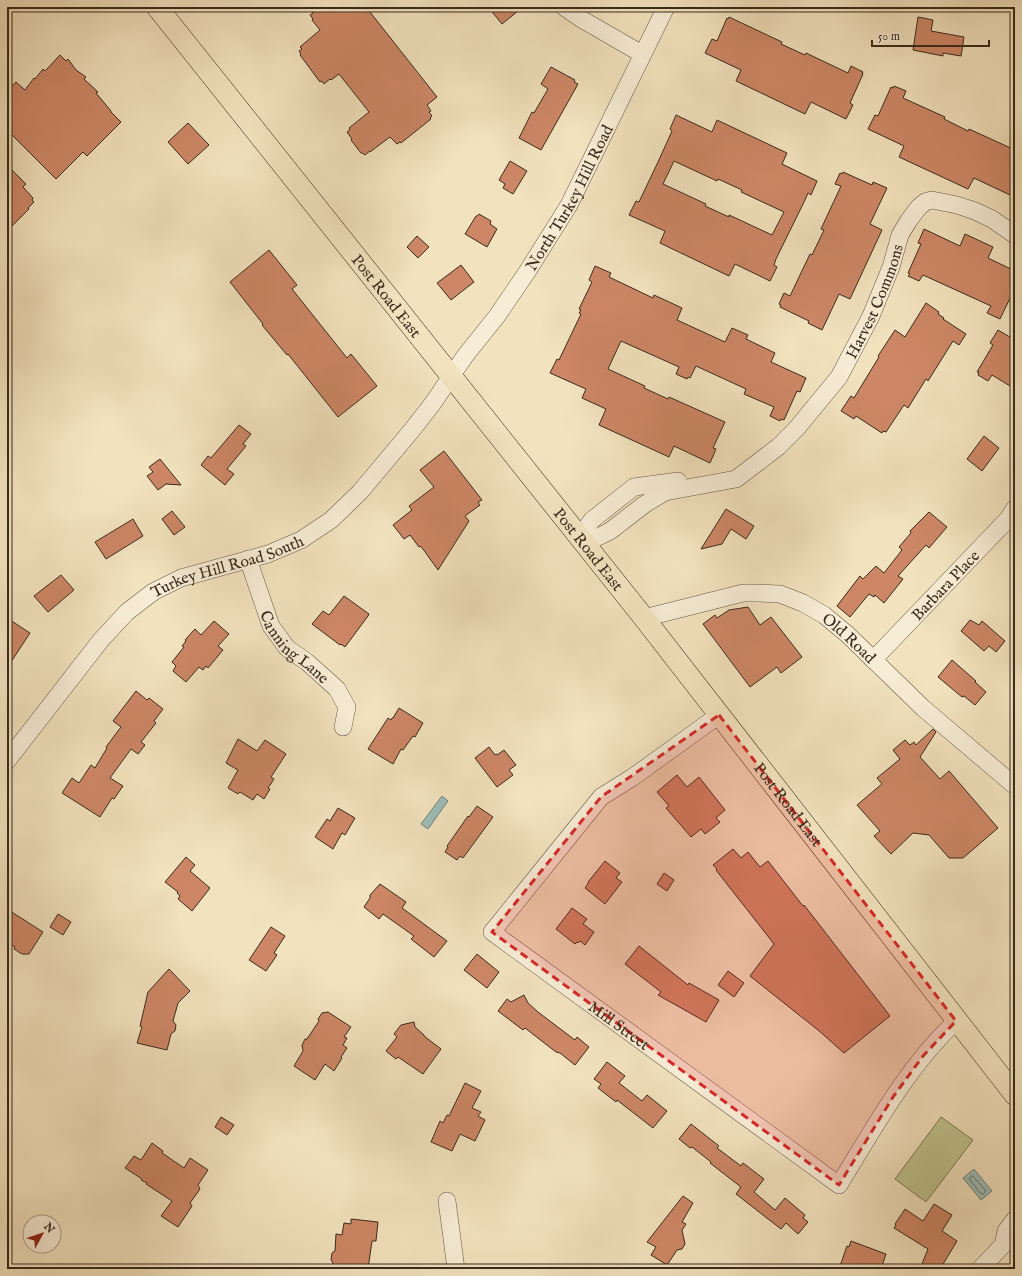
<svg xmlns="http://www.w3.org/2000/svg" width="1022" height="1276" viewBox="0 0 1022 1276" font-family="'IM FELL English',serif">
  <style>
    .green { fill: #c0c28d; stroke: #7c7655 }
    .water { fill: #9cbdb7; stroke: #748379 }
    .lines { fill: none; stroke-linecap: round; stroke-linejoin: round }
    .shore { stroke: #6a746a; stroke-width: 1 }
    .building { fill: #cd8766; stroke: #382b1d; fill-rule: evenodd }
    .minor-casing { stroke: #665945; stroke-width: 18 }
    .major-casing { stroke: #382b1d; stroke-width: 22 }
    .minor { stroke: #f7ecd5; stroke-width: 17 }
    .major { stroke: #f2e2be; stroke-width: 21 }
    .marked { fill: #d62828; fill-opacity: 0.2; stroke: #d62828; stroke-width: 3; stroke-dasharray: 8 5; stroke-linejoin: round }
    .labels { text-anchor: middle; stroke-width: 4; stroke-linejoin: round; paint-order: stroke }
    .street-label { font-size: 16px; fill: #382b1d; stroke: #f7ecd5 }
  </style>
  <rect width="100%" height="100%" fill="#f2e2be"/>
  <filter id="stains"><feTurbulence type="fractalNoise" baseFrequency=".005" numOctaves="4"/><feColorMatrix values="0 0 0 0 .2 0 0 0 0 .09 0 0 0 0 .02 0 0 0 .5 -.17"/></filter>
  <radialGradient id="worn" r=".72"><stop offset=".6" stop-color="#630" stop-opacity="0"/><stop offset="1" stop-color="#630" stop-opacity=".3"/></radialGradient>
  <path class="green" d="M941 1117 973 1140 926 1202 895 1179Z"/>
  <path class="water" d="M442 796 448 801 428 829 421 824Z
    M974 1169 992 1191 981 1200 963 1178Z"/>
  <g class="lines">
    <path class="shore" d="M973 1176 985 1190V1192L983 1194 980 1193 970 1180V1178Z"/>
  </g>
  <path class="building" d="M308 7H366L437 97 427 105 431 111 429 112 432 116 430 118 431 119 401 143 400 142 397 144 390 137 370 152V151L365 155 362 153H361L351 140 352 139 347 132 350 130 349 128 369 112 339 74 331 80 330 79 324 84 322 81 320 82 300 55 301 54 299 51 302 49 300 47 320 30 312 20 313 19 310 15 313 13Z
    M488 7H523L502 24Z
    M729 17 782 42 781 44 805 55 806 53 848 73 851 66 863 72 862 74H863L850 103 853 105 846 119 811 102 805 114 736 81 741 70 705 53 712 39 717 41 727 18 728 19Z
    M918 17 933 20 931 31 964 37 961 56 943 53V56L913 50Z
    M60 55 66 61 68 59 76 70 86 77 84 79 98 92 96 93 111 111V112L121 122 87 156 83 152 56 179 7 130V91L16 82 25 90 34 78 35 79 43 69 45 71Z
    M551 67 575 80 574 82 578 84 541 150 519 138 532 112 534 113 548 89 541 84Z
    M894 86 906 91 903 98 945 117 944 119 968 131 969 129 1015 150V183L1010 195 974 178 968 189 940 176 899 157 904 146 868 129 875 115 878 116 891 87 893 88Z
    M676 115 712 132 717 120 787 153 782 164 817 181 811 195 808 193 805 200 776 259 774 265 777 267 770 281 735 264 729 276 660 243 665 231 629 215 636 201 639 202 658 162 672 131 670 129ZM674 161 717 181 718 179 742 190 741 192 784 212 772 235 729 215V217L705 206 706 204 663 184Z
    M188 123 209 145 188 164 168 142Z
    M510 161 527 171 513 194 503 188 505 184 499 180Z
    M7 165 26 184 23 187 33 198 32 200 34 202 28 208 29 209 7 231Z
    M843 172 872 185 873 182 887 188 870 224 882 230 850 299 839 294 822 330 808 323 809 321 780 307 781 305 779 304 784 293 790 296 810 254 812 255 824 230 821 229 841 186 835 184 840 173 842 174Z
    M479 214 491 221 490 224 497 229 487 247 465 234 476 216H477Z
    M924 229 960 246 965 234 993 247 988 258 1015 271V288L1000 319 987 313 991 306 923 275 919 281 908 276 910 274 908 273 921 244 918 243Z
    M417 236 429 247 418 258 407 247Z
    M269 250 297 285 292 289 347 358 351 354 377 386 338 417 288 354 287 355 262 325 263 324 230 282Z
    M461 265 474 282 451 300 437 283Z
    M595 266 611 273 609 277 653 298 654 295 682 308 677 320 725 342 732 328 748 335 746 339 775 353 771 362 806 378 800 392 797 391 784 420 781 419 780 421 770 416 774 407 744 394 746 389 696 366 690 378 688 377 687 379 676 374 679 367 621 341 608 369 645 386 644 388 668 399 669 397 725 422 713 448 716 449 710 463 674 446 669 457 599 425 606 409 582 398 586 389 550 373 557 359 559 360 581 314 579 313 581 310 579 309 592 282 589 280Z
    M926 303 939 312 938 314 944 318 943 319 966 334 959 345 953 341 928 381 926 379 908 408 904 405 886 432 883 431 882 433 862 420 856 416 854 419 841 411 851 396 854 398 879 357 878 356 895 330 905 337Z
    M998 330 1015 340V389L992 375 988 381 978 375 979 372H977L993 345 990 343Z
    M239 425 251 434 243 444 246 446 227 469 234 474 225 485 201 465 208 456 211 458Z
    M984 436 999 448 982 471 967 459Z
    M444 451 482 500 478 502 480 505 465 516 469 521 438 570 423 549 420 546 419 547 410 535 404 539 393 525 412 510 409 506 434 487 420 470Z
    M160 459 181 485 166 484 158 490 147 476 153 472 149 467Z
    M726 509 754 526 746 539 731 529 722 544 701 549Z
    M172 511 185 527 174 535 162 519Z
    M929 512 947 527 929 548 926 545 898 576 903 579 884 603 875 595 874 597 869 594 850 617 837 606 860 576 863 579 876 566 884 573 902 550 899 547 911 533 910 531Z
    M133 519 143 536 106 559 95 542Z
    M61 575 74 590 48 612 34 596Z
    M344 596 369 614 368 616 345 647 341 644 340 645 312 624 323 611 329 615Z
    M748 607 760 625 771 617 802 657 781 673 777 667 750 687 703 624 715 615 717 618 729 610Z
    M7 618 30 633 7 668Z
    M970 620 979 625 982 621 1005 641 996 652 989 646 984 651 961 631Z
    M214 621 229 634 218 646 223 650 208 668 206 666 203 670 199 667 186 682 173 671 176 666 172 662 184 647 182 646 186 641 185 640 195 629 201 635Z
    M952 660 976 681 975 682 986 692 975 705 964 696 962 697 938 677Z
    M136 691 147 700 149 698 163 709 154 721 156 723 141 742 145 745 138 754 131 749 110 778 123 786 114 799 112 798 100 817 62 793 72 778 79 783 91 765 95 768 107 748 106 747 121 727 113 721Z
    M399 708 423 723 415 737 413 736 403 750 401 749 393 764 368 749 388 718 391 720 392 718H393Z
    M933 729 936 732 920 757 940 779 949 771 998 828 963 858H949L929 835 913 833 891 854 874 836 880 831 857 805 882 784 877 778 900 759 893 750 905 740 910 745 914 742 916 745Z
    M238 739 257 751 265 740 286 754 271 777 274 779 268 788 270 789 264 799 257 794 253 800 240 792 238 794 228 788 238 770 226 763Z
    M489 747 495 755 497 754V755L504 750 516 765 509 770 513 775 497 787 475 758Z
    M677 775 687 787 699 777 725 810 716 818 720 822 705 834 701 829 691 837 666 808 669 806 657 792Z
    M477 806 493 817 463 858 460 856 457 860 445 852 448 847 447 846 468 816 469 817Z
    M338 808 355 818 345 835 342 833 333 849 315 837 327 819 330 821Z
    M733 849 741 858 748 852 760 867 768 861 803 906 804 905 890 1016 844 1053 818 1030 750 976 774 944 716 870 717 869 713 865Z
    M186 857 195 865 190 871 210 888 192 911 178 899 180 896 177 893 178 892 165 882Z
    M605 861 620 873 616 878 622 882 605 904 585 888 589 882H588Z
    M664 873 674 880 667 891 657 884Z
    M380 884 406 902 402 908 447 941 434 957 411 939 414 936 383 914 379 919 364 907 370 898V895Z
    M572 908 587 919 583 924 594 932 585 945 580 941 578 943 577 942 575 944 556 929Z
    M7 909 43 932 29 954H22L14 949 15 947 7 942Z
    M58 914 71 922 63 935 50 927Z
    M271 927 285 936 274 953 277 955 266 971 249 960Z
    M639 946 688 985 689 983 719 1000 706 1022 658 995 661 992 625 964Z
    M477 954 499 972 487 988 464 970Z
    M169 969 190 991 178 1003 173 1021 176 1025 175 1031 171 1034 167 1050 137 1043 142 1027 140 1026 148 992Z
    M728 971 744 983 734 997 718 985Z
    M524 995 528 1003 538 1012 575 1040 577 1037 589 1047 575 1065 560 1053 556 1052 525 1028 523 1030 498 1011 507 999 511 1002Z
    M328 1012 351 1027 344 1037 347 1038 343 1045 347 1048 341 1057 342 1058 334 1071 325 1064 315 1080 294 1066 303 1051 302 1045 305 1039H307L319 1021 318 1019 322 1013Z
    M414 1022 415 1027 424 1035V1036L441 1049 423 1074 398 1057 396 1059 386 1051 397 1037 394 1034 401 1025Z
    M607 1062 625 1076 619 1083 642 1101 647 1095 667 1111 653 1128 617 1100 616 1102 598 1088 601 1084 594 1079Z
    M465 1083 481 1091 472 1108 481 1112 478 1116 485 1120 475 1141 460 1134 452 1151 431 1142 440 1121 443 1123 447 1115 449 1116Z
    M221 1117 234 1125 227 1135 215 1127Z
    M691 1124 719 1146 717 1148 741 1166 743 1163 764 1179 754 1192 775 1210 785 1198 805 1215 803 1218 808 1222 798 1234 786 1223 781 1229 736 1194 741 1187 710 1163 711 1162 692 1147 690 1148 679 1139Z
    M152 1143 163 1151 162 1153 184 1168 190 1158 208 1170 198 1185 200 1189 190 1203 192 1206 178 1227 161 1216 172 1201 146 1184 147 1183 141 1180 142 1179 125 1168 134 1156 141 1160Z
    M683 1196 693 1203 682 1222 686 1224 682 1230 685 1244 682 1249 677 1250 667 1265 651 1255 656 1247 647 1242Z
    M934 1204 952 1215 942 1231 957 1241 940 1269H920L928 1249 894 1228 896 1225 895 1224 905 1209 923 1221Z
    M351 1219 378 1222 376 1241H372L368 1269H333V1263L331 1260 332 1253 335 1251 336 1234 342 1235 344 1223 351 1224Z
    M851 1241 886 1254 881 1269H839L847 1246 849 1247Z"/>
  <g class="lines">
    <g class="minor-casing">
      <g id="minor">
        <path d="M564 7 583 20 642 54"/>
        <path id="s1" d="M582 540 596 538 610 531 645 504 665 492 736 479 778 447 797 428 839 377 871 316 891 267 900 235 909 220 919 207 925 202 932 200 957 205 975 211 992 219 1015 235"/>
        <path d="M582 540 587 527 592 520 634 487 678 481"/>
        <path id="s2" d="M248 559 271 626 287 648 307 662 337 689 347 707 343 727"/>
        <path id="s3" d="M644 618 743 593H756L780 594 803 603 824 615 847 634 923 708 1015 786"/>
        <path id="s4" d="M873 660 1008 519 1015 508"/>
        <path id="s5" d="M719 715 633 777 601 797 492 932 839 1185C874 1128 907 1067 956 1021"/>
        <path id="s6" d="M7 761 101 640 127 612 153 592 181 578 268 554 301 540 331 520 360 492 412 430 433 403 465 356 497 316 527 272 569 205 666 7"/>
        <path d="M447 1201 456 1269"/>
        <path d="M980 1269 1003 1245 1006 1231 1015 1219"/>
      </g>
    </g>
    <g class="major-casing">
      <g id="major">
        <path id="s7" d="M157 7 644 618 1015 1095"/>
      </g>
    </g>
    <use href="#minor" class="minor"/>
    <use href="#major" class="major"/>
  </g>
  <path class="marked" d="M719 715 956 1021 923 1056 893 1097 839 1185 492 932 601 797Z"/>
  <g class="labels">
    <g class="street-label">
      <text dy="6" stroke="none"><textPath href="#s6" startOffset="820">North Turkey Hill Road</textPath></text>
      <text dy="6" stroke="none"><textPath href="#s7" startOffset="369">Post Road East</textPath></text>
      <text dy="6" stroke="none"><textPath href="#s1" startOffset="399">Harvest Commons</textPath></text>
      <text dy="6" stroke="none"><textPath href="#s7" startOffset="693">Post Road East</textPath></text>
      <text dy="6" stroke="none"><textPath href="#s6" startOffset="303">Turkey Hill Road South</textPath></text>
      <text dy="6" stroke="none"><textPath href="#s4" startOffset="104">Barbara Place</textPath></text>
      <text dy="6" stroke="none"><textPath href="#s3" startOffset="222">Old Road</textPath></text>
      <text dy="6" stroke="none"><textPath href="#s2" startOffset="102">Canning Lane</textPath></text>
      <text dy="6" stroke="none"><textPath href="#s7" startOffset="1017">Post Road East</textPath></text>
      <text dy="6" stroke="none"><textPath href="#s5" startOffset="475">Mill Street</textPath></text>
    </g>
  </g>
  <rect width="1022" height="1276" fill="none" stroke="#f2e2be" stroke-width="24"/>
  <rect x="8" y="8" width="1006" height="1260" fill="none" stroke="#382b1d" stroke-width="2"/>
  <rect x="12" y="12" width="998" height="1252" fill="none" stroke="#382b1d"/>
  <g transform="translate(42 1234) rotate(50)"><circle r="19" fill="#f7ecd5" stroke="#ab9f8b"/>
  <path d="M0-3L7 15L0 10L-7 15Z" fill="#8f2418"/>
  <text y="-6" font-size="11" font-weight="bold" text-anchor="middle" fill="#382b1d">N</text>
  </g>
  <path d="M872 40v6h117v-6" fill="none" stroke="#382b1d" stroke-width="2"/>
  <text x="878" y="40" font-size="12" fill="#382b1d" stroke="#f7ecd5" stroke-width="3" paint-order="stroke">50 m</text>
  <rect width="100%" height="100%" filter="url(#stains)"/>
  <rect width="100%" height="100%" fill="url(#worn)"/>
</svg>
